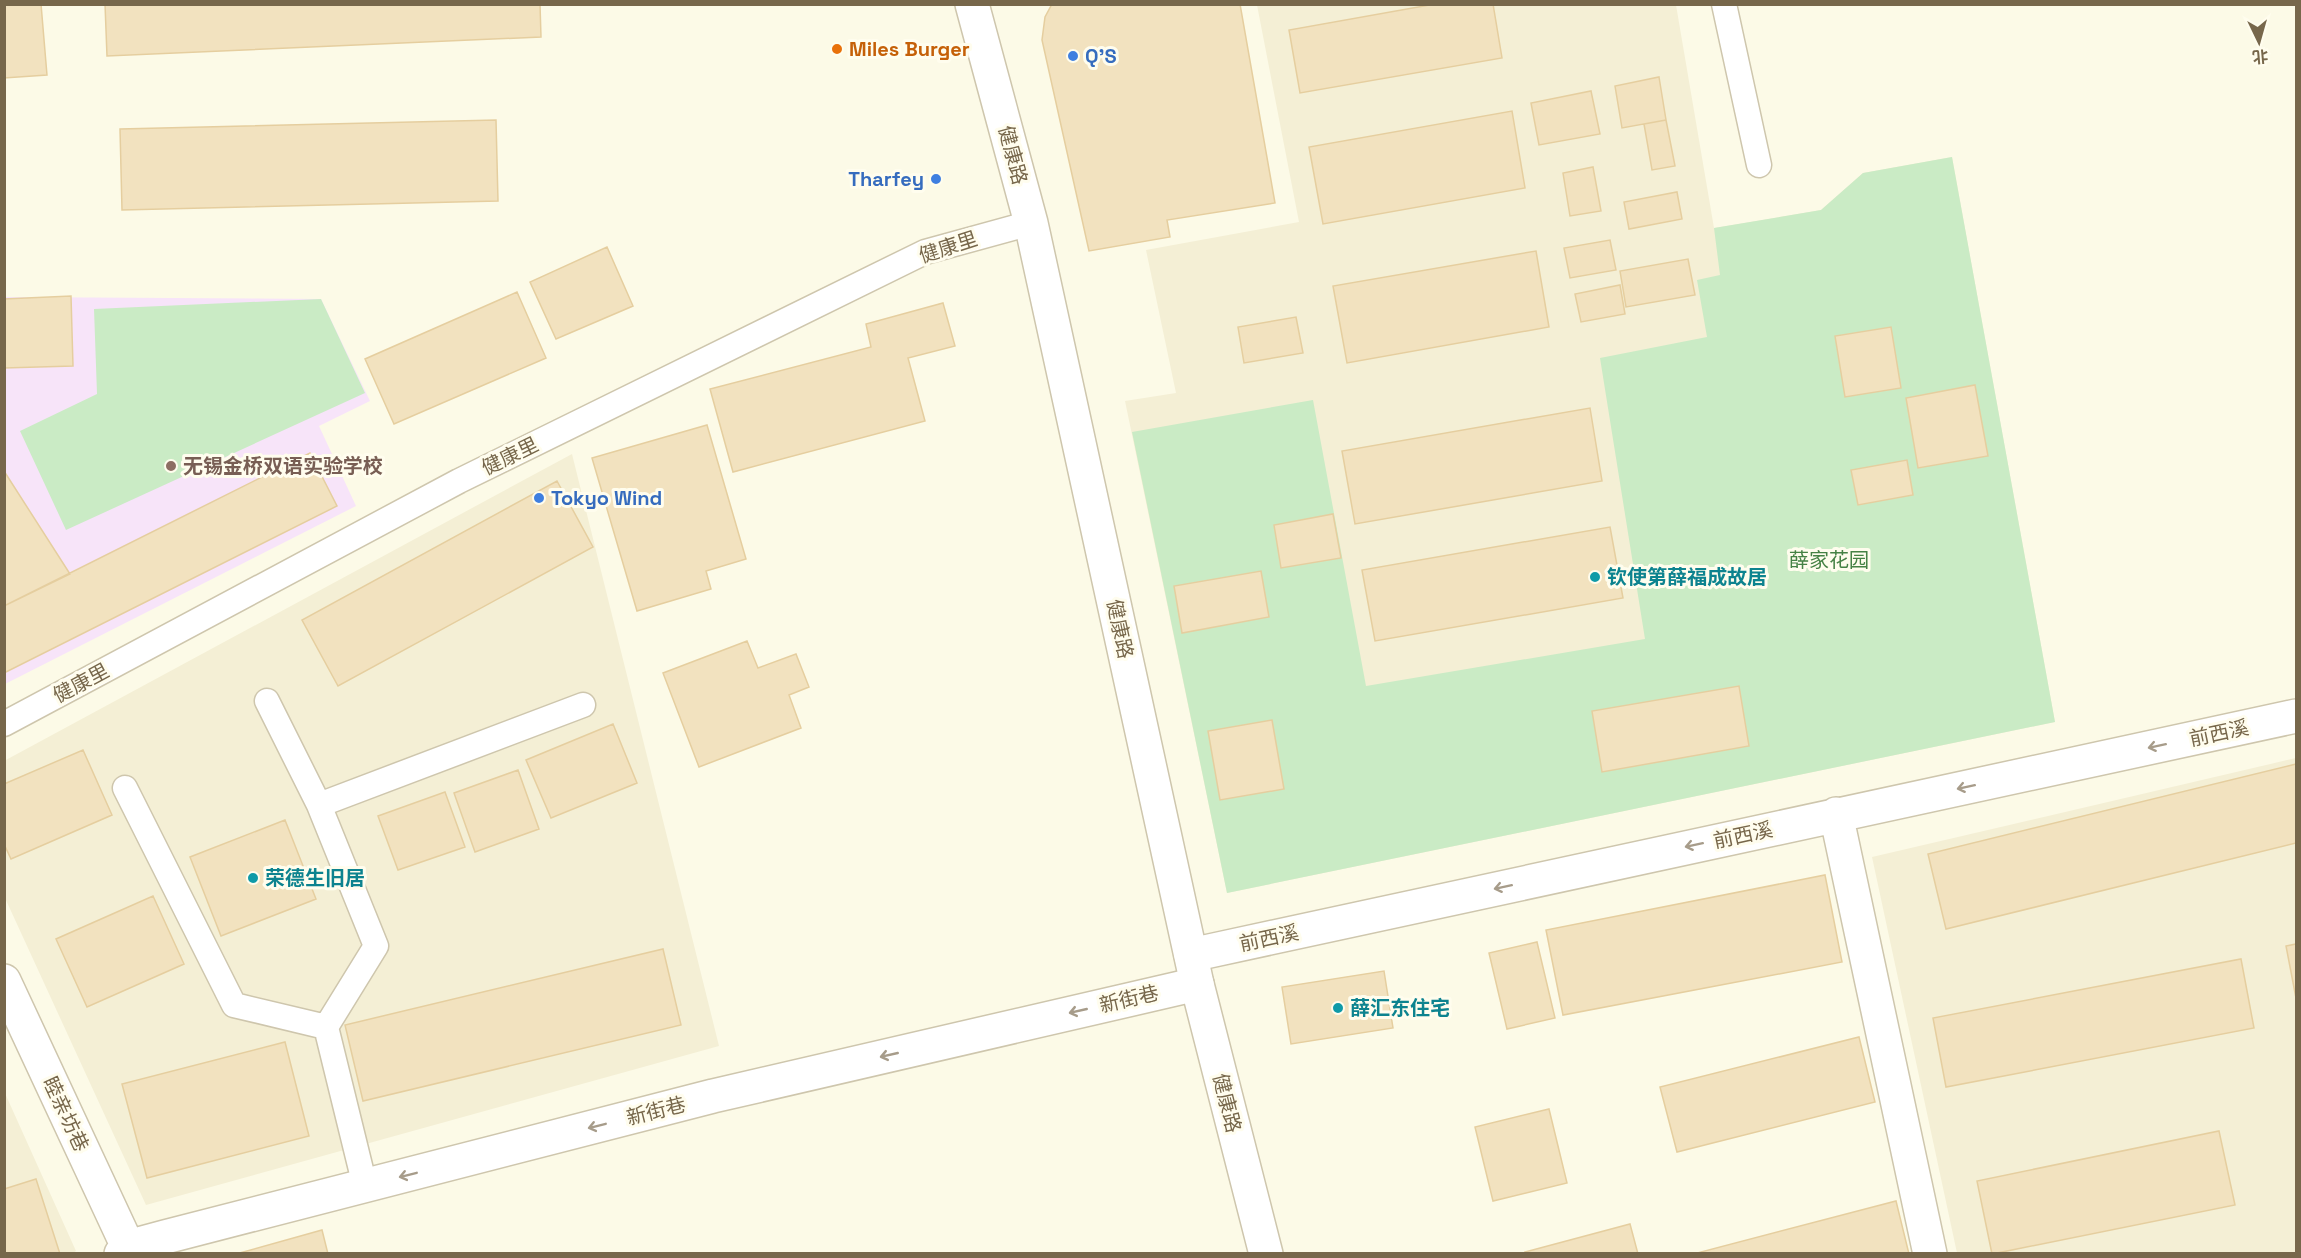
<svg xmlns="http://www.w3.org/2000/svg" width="2301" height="1258" viewBox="0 0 2301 1258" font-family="'Space Grotesk','Noto Sans SC',sans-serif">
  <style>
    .residential { fill: #f4efd5 }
    .education { fill: #f7e4f9 }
    .green { fill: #caebc5 }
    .building { fill: #f2e2bf; stroke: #e5ce9f; stroke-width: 1.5 }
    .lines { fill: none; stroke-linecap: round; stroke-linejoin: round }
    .service-casing { stroke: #cec6ad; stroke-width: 27 }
    .minor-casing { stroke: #cec6ad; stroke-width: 36 }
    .tertiary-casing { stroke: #cec6ad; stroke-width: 36 }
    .service { stroke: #fff; stroke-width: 24 }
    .minor { stroke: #fff; stroke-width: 33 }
    .tertiary { stroke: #fff; stroke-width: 33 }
    .oneway { stroke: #a79c8a }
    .food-dot { fill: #e8710a; stroke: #fffdee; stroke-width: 2 }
    .shop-dot { fill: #3f7fe0; stroke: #fffdee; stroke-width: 2 }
    .education-dot { fill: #8d6e63; stroke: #fffdee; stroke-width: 2 }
    .culture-dot { fill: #0f9aa8; stroke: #fffdee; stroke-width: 2 }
    .labels { text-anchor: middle; stroke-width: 6; stroke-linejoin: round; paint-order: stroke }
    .food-label { font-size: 20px; font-weight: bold; fill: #c56008; stroke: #fffdee; text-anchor: start }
    .shop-label { font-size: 20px; font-weight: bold; fill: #366cbe; stroke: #fffdee; text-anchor: start }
    .street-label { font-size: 20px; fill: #77674b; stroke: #fffdee }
    .education-label { font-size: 20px; font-weight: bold; fill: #785e54; stroke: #fffdee; text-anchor: start }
    .park-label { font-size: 20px; fill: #468245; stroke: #fffdee }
    .culture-label { font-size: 20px; font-weight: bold; fill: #0d838f; stroke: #fffdee; text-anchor: start }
  </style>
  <rect width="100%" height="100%" fill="#fcfae7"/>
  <path class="residential" d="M1257 5H1676L1714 228 1821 210 1863 173 1952 157 2055 722 1227 893 1125 401 1176 393 1146 250 1299 222Z
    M572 454 719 1046 146 1205 5 898 4 761Z
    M2296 758V1253H1957L1872 857Z
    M4 1091 76 1251 73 1253H5Z"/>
  <path class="education" d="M5 297 321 299 370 401 319 426 356 506 5 684Z"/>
  <path class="green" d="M1952 157 2055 722 1227 893 1132 432 1313 400 1366 686 1645 639 1600 358 1707 337 1697 280 1720 275 1714 228 1821 210 1863 173Z
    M321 299 365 393 66 530 20 431 97 394 94 309Z"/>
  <path class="building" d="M4 4H41L47 75 4 78Z
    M105 4H540L541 37 107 56Z
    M1052 4H1240L1275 203 1167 220 1170 237 1089 251 1042 40 1045 17Z
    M1435 4H1493L1502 58 1300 93 1289 30Z
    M1659 77 1666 120 1622 128 1615 86Z
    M1591 91 1600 134 1539 145 1531 103Z
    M1512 111 1525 188 1323 224 1309 147Z
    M496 120 498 201 122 210 120 129Z
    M1666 120 1675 166 1652 170 1644 124Z
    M1593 167 1601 211 1570 216 1563 173Z
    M1677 192 1682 219 1629 229 1624 202Z
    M1610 240 1616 270 1570 278 1564 248Z
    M607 247 633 306 556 339 530 282Z
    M1536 251 1549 327 1347 363 1333 286Z
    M1688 259 1695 295 1626 307 1620 271Z
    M1620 285 1625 314 1581 322 1575 294Z
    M517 292 546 358 394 424 365 359Z
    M71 296 73 366 4 368V299Z
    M943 303 955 346 908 358 925 421 733 472 710 389 871 347 866 324Z
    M1296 317 1303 353 1244 363 1238 327Z
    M1891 327 1901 388 1845 397 1835 336Z
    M1975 385 1988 456 1918 468 1906 398Z
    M1590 408 1602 481 1355 524 1342 451Z
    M707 425 746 559 706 571 711 589 637 611 592 458Z
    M310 453 337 506 4 673V606Z
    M1907 460 1913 495 1858 505 1851 470Z
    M4 471 70 574 4 606Z
    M557 481 593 547 338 686 302 620Z
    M1333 514 1341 558 1281 568 1274 525Z
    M1610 527 1623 598 1375 641 1362 570Z
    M1261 571 1269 617 1182 633 1174 586Z
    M747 641 758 668 796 654 809 687 789 695 801 728 699 767 663 673Z
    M1739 686 1749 746 1602 772 1592 711Z
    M1272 720 1284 789 1220 800 1208 731Z
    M613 724 637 783 551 818 526 760Z
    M83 750 112 815 11 859 4 844V784Z
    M2296 764V843L1946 929 1928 854Z
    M518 770 539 829 475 852 454 793Z
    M445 792 465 847 398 870 378 816Z
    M285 820 316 899 221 936 190 857Z
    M1825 875 1842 962 1563 1015 1546 930Z
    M153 896 184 964 87 1007 56 939Z
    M1537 942 1555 1018 1507 1029 1489 953Z
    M2296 944V998L2286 946Z
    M663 949 681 1025 363 1101 345 1025Z
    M2241 959 2254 1028 1946 1087 1933 1018Z
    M1384 971 1393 1028 1291 1044 1282 987Z
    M1859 1037 1875 1102 1677 1152 1660 1087Z
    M285 1042 309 1136 147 1178 122 1084Z
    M1549 1109 1567 1183 1493 1201 1475 1127Z
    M2219 1131 2235 1205 1992 1254 1977 1181Z
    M36 1179 60 1254H4V1189Z
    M1896 1201 1909 1254H1697V1253Z
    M1630 1224 1638 1254H1526L1525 1252Z
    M322 1230 328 1254H236Z"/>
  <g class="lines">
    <g class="service-casing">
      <path id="service" d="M1724 4 1759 165
        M267 701 319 805 376 946 326 1027 365 1186
        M4 724 459 481 925 252 1031 223
        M125 788 234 1005 326 1027
        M319 805 583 705"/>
    </g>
    <g class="minor-casing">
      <path id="minor" d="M1836 814 1930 1254
        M1191 955 2296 716
        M4 981 128 1247
        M121 1254 128 1247 165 1237 713 1096 1197 984"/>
    </g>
    <g class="tertiary-casing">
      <path id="tertiary" d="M972 4 1031 223 1197 984 1266 1254"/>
    </g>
    <use href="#service" class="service"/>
    <use href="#minor" class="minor"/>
    <use href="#tertiary" class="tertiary"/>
  </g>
  <defs><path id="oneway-shaft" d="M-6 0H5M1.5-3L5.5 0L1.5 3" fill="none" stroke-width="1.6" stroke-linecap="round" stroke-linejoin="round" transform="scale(1.5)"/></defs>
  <g class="oneway">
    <use href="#oneway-shaft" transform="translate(2157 746) rotate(168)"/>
    <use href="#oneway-shaft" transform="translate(1966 787) rotate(168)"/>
    <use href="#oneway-shaft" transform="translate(1694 845) rotate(168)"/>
    <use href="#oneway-shaft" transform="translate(1503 887) rotate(168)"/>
    <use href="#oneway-shaft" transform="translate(1078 1011) rotate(167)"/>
    <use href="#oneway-shaft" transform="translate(889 1055) rotate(167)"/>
    <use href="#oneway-shaft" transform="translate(597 1126) rotate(166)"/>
    <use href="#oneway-shaft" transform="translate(408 1175) rotate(166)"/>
  </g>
  <circle class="food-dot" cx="837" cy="49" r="6"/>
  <g class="shop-dot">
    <circle cx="1073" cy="56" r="6"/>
    <circle cx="936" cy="179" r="6"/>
    <circle cx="539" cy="498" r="6"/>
  </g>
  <circle class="education-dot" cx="171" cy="466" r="6"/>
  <g class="culture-dot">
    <circle cx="1595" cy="577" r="6"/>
    <circle cx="253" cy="878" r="6"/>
    <circle cx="1338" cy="1008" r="6"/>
  </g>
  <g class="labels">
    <g class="food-label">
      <text x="849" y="56">Miles Burger</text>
    </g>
    <g class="shop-label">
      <text x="1085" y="63">Q'S</text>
      <text x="924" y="186" text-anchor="end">Tharfey</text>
      <text x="551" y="505">Tokyo Wind</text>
    </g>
    <g class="street-label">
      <text transform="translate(1013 155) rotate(75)" y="7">健康路</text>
      <text transform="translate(948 247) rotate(-18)" y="7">健康里</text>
      <text transform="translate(510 456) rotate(-26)" y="7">健康里</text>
      <text transform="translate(1120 629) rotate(78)" y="7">健康路</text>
      <text transform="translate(81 683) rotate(-28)" y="7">健康里</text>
      <text transform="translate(2219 733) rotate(-12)" y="7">前西溪</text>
      <text transform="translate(1743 835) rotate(-12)" y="7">前西溪</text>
      <text transform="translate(1269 938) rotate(-12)" y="7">前西溪</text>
      <text transform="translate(1129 999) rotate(-13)" y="7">新街巷</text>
      <text transform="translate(1227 1103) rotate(76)" y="7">健康路</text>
      <text transform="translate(656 1111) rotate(-14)" y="7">新街巷</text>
      <text transform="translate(66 1114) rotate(65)" y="7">睦亲坊巷</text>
    </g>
    <g class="education-label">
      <text x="183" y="473">无锡金桥双语实验学校</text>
    </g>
    <g class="park-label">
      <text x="1829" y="567">薛家花园</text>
    </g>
    <g class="culture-label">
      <text x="1607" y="584">钦使第薛福成故居</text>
      <text x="265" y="885">荣德生旧居</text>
      <text x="1350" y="1015">薛汇东住宅</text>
    </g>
  </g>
  <rect width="2301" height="1258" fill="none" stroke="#77674b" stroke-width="12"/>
  <g transform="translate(2259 42) rotate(175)" stroke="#fffdee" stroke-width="4.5" paint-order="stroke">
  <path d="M0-4.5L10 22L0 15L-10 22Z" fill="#77674b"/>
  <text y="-9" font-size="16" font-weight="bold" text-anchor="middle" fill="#77674b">北</text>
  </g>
</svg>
